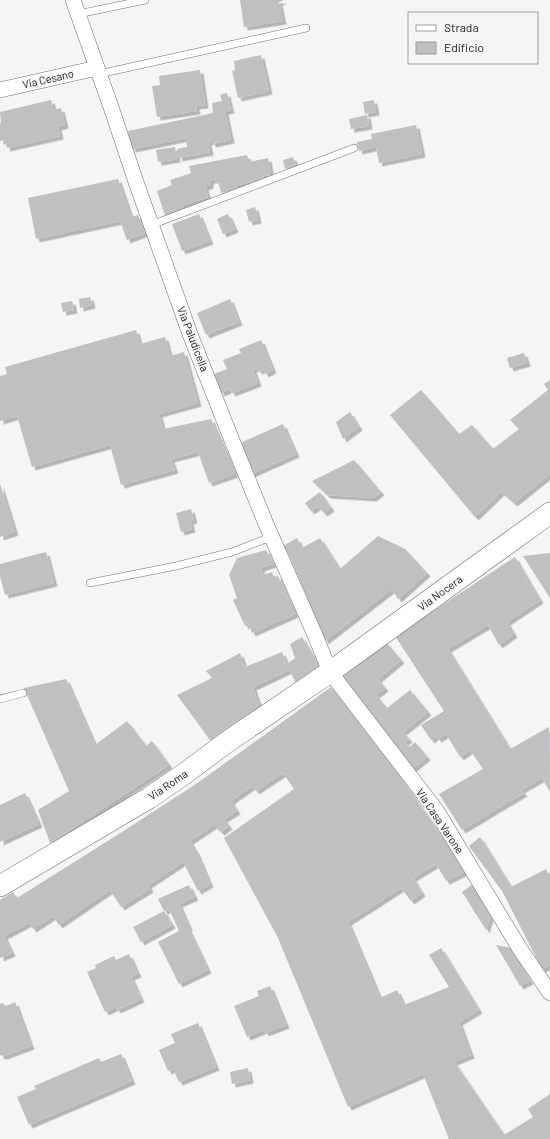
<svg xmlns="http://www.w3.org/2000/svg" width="550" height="1139" viewBox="0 0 550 1139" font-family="Barlow,sans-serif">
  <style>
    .building { fill: #bfc0c2; filter: url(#shadow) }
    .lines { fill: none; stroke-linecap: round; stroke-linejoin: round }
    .service-casing { stroke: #6f7073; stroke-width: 8 }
    .minor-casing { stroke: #6f7073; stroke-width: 16 }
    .secondary-casing { stroke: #6f7073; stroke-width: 22 }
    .service { stroke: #fff; stroke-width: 7 }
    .minor { stroke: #fff; stroke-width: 15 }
    .secondary { stroke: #fff; stroke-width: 21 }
    .labels { text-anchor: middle; stroke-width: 4; stroke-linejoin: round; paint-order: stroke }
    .street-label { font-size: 11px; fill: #191a1b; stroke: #f3f5f7 }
  </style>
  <defs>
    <filter id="shadow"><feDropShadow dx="3.5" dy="3.5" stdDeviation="0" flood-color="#0004"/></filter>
  </defs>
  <rect width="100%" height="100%" fill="#f3f5f7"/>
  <path class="building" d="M240 0H282L283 1 279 2 283 21 244 27Z
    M261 55 269 91 238 98 232 71 235 70 234 61Z
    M200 70 205 105 196 106 197 111 157 117 152 86 160 85 159 76Z
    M227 93 231 110 225 111 231 140 212 144V141L208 142 210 152 179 158 177 149 187 147 186 138 132 149 128 131 213 113 212 103 222 101 220 95Z
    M51 100 54 110 61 108 65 125 58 127 60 136 7 148 5 140 0 141V123H1L0 112Z
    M374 100 376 112 365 114 363 102Z
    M367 115 369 126 351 129 349 119Z
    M416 125 422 154 379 163 376 147 359 151 357 142 372 139 371 134Z
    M175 147 177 159 158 162 156 150Z
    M247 155 249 162 268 158 271 175 263 176 264 180 237 185 238 189 221 193 219 183 216 184 215 179 210 181V185L205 187 208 197 183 205 184 209 165 216 157 191 172 185 170 180 191 173 189 166Z
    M293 157 296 166 285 169 283 160Z
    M118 179 131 217 138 215 145 233 127 240 120 221 36 239 28 198Z
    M255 207 258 220 249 222 246 210Z
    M199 214 210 241 182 251 172 224Z
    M228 214 235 229 223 234 217 219Z
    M90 297 92 305 80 308 79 299Z
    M230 299 239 322 206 335 197 313Z
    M72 301 74 310 63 312 61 303Z
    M136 330 140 344 165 337 170 356 184 352 198 403 159 414 163 429 211 419 235 474 209 483 198 452 171 459 175 470 121 485 110 445 32 467 17 416 0 421V376L7 374 5 367Z
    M261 340 273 370 265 374 263 369 258 371 257 368 253 369 258 383 232 393 230 389 221 393 214 374 227 369 223 360 241 353 239 349Z
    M524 353 527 363 510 368 507 358Z
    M550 380V474L514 503 501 492 475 517 390 415 421 390 459 434 472 425 493 449 519 429 510 420 548 390 544 384Z
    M350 412 359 427 343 439 336 422Z
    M283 424 296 454 251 474 238 444Z
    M354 460 381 492 373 498 327 495 312 481Z
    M0 484 15 532 0 537Z
    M320 492 331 508 324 513 318 506 311 511 305 503Z
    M191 509 194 520 190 521 192 529 181 532 176 513Z
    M378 536 405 549 427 573 398 599 392 589 325 641 289 555 283 546 297 538 302 548 320 538 340 569Z
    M266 550 273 564 261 568 263 575 272 572 274 578 278 576 295 614 252 633 248 623 245 626 233 600 237 598 229 575 237 558Z
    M46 552 54 583 5 595 0 576V564Z
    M550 553V598L523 556Z
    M515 557 540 600 507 622 514 634 499 645 488 625 448 649 510 749 549 727 550 792 542 778 521 790 524 793 462 830 439 794 483 769 470 750 460 757 446 734 438 739 436 736 431 740 421 725 444 711 395 636Z
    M302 637 318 666 296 683 289 670 253 687 259 705 210 740 177 695 212 678 206 671 240 653 245 667 282 652 287 664 295 658 290 644Z
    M386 642 401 660 378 679 385 688 376 695 387 708 410 690 428 712 403 732 409 739 405 742 410 747 415 742 427 757 412 769 340 679Z
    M66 679 95 745 127 721 146 746 152 741 169 765 50 843 38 810 69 791 24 688Z
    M331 687 395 770 467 871 446 881 436 864 413 878 422 893 411 901 401 888 348 922 380 998 397 990 404 1005 449 987 429 955 441 948 479 1010 459 1022 471 1055 454 1062 504 1135 533 1117 528 1109 550 1094V1139H449L423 1074 348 1107 278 938 224 838 294 789 283 773 256 791 252 786 231 801 237 811 224 819 229 826 221 832 214 825 190 841 197 853 210 884 198 891 183 862 148 885 150 889 121 907 110 890 59 925 53 916 33 929 29 923 4 936 12 953 0 958V900L13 892 17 898 122 832 196 784Z
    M25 793 39 824 0 842V805Z
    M480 837 511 887 546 869 550 878V965L542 969 502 891 469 846Z
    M473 884 490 918 486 930 462 892Z
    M189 885 195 897 179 904 189 927 188 928 208 970 179 984 158 942 179 931 169 909 164 911 172 925 141 942 133 927 164 911 158 899Z
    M496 945 511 948 530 981 520 986Z
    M129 954 138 974 131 977 141 999 117 1010 116 1007 105 1012 87 972 96 968 95 965 114 956 116 960Z
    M270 986 286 1025 265 1033 264 1030 247 1037 234 1006 259 996 257 991Z
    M15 1002 31 1046 4 1056 0 1055V1004L2 1003 6 1006Z
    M198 1023 216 1067 179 1082 173 1069 168 1071 159 1050 175 1043 171 1034Z
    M121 1054 132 1081 29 1125 17 1097 36 1089 34 1086 99 1058 101 1062Z
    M248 1068 250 1080 232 1084 230 1072Z"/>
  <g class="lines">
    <g class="service-casing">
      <path id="service" d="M78 14 145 0
        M99 74 306 28
        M151 225 354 148
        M90 583 176 566 232 552 271 537
        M0 699 23 693"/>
    </g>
    <g class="minor-casing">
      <path id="minor" d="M73 0 111 107 136 182 190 334 229 433 266 524 315 635 330 672 436 810 520 949 550 993
        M0 90 97 68"/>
    </g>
    <g class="secondary-casing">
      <path id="secondary" d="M0 886 149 798 184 774 227 742 330 672 550 513"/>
    </g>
    <use href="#service" class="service"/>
    <use href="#minor" class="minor"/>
    <use href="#secondary" class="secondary"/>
  </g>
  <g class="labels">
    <g class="street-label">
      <text transform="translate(48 79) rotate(-13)" y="4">Via Cesano</text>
      <text transform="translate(193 339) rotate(69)" y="4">Via Paludicella</text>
      <text transform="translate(440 593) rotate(-36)" y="4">Via Nocera</text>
      <text transform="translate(168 785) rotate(-34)" y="4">Via Roma</text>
      <text transform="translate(440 821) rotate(56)" y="4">Via Casa Varone</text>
    </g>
  </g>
  <rect x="408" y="12" width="130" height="52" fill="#f3f5f7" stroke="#9c9d9f"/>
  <rect x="416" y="25" width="20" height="6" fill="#ffffff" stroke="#9c9d9f"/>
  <text x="444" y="32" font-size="12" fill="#191a1b">Strada</text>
  <rect x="416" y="42" width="20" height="12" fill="#bfc0c2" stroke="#9c9d9f"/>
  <text x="444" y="52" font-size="12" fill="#191a1b">Edificio</text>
</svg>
